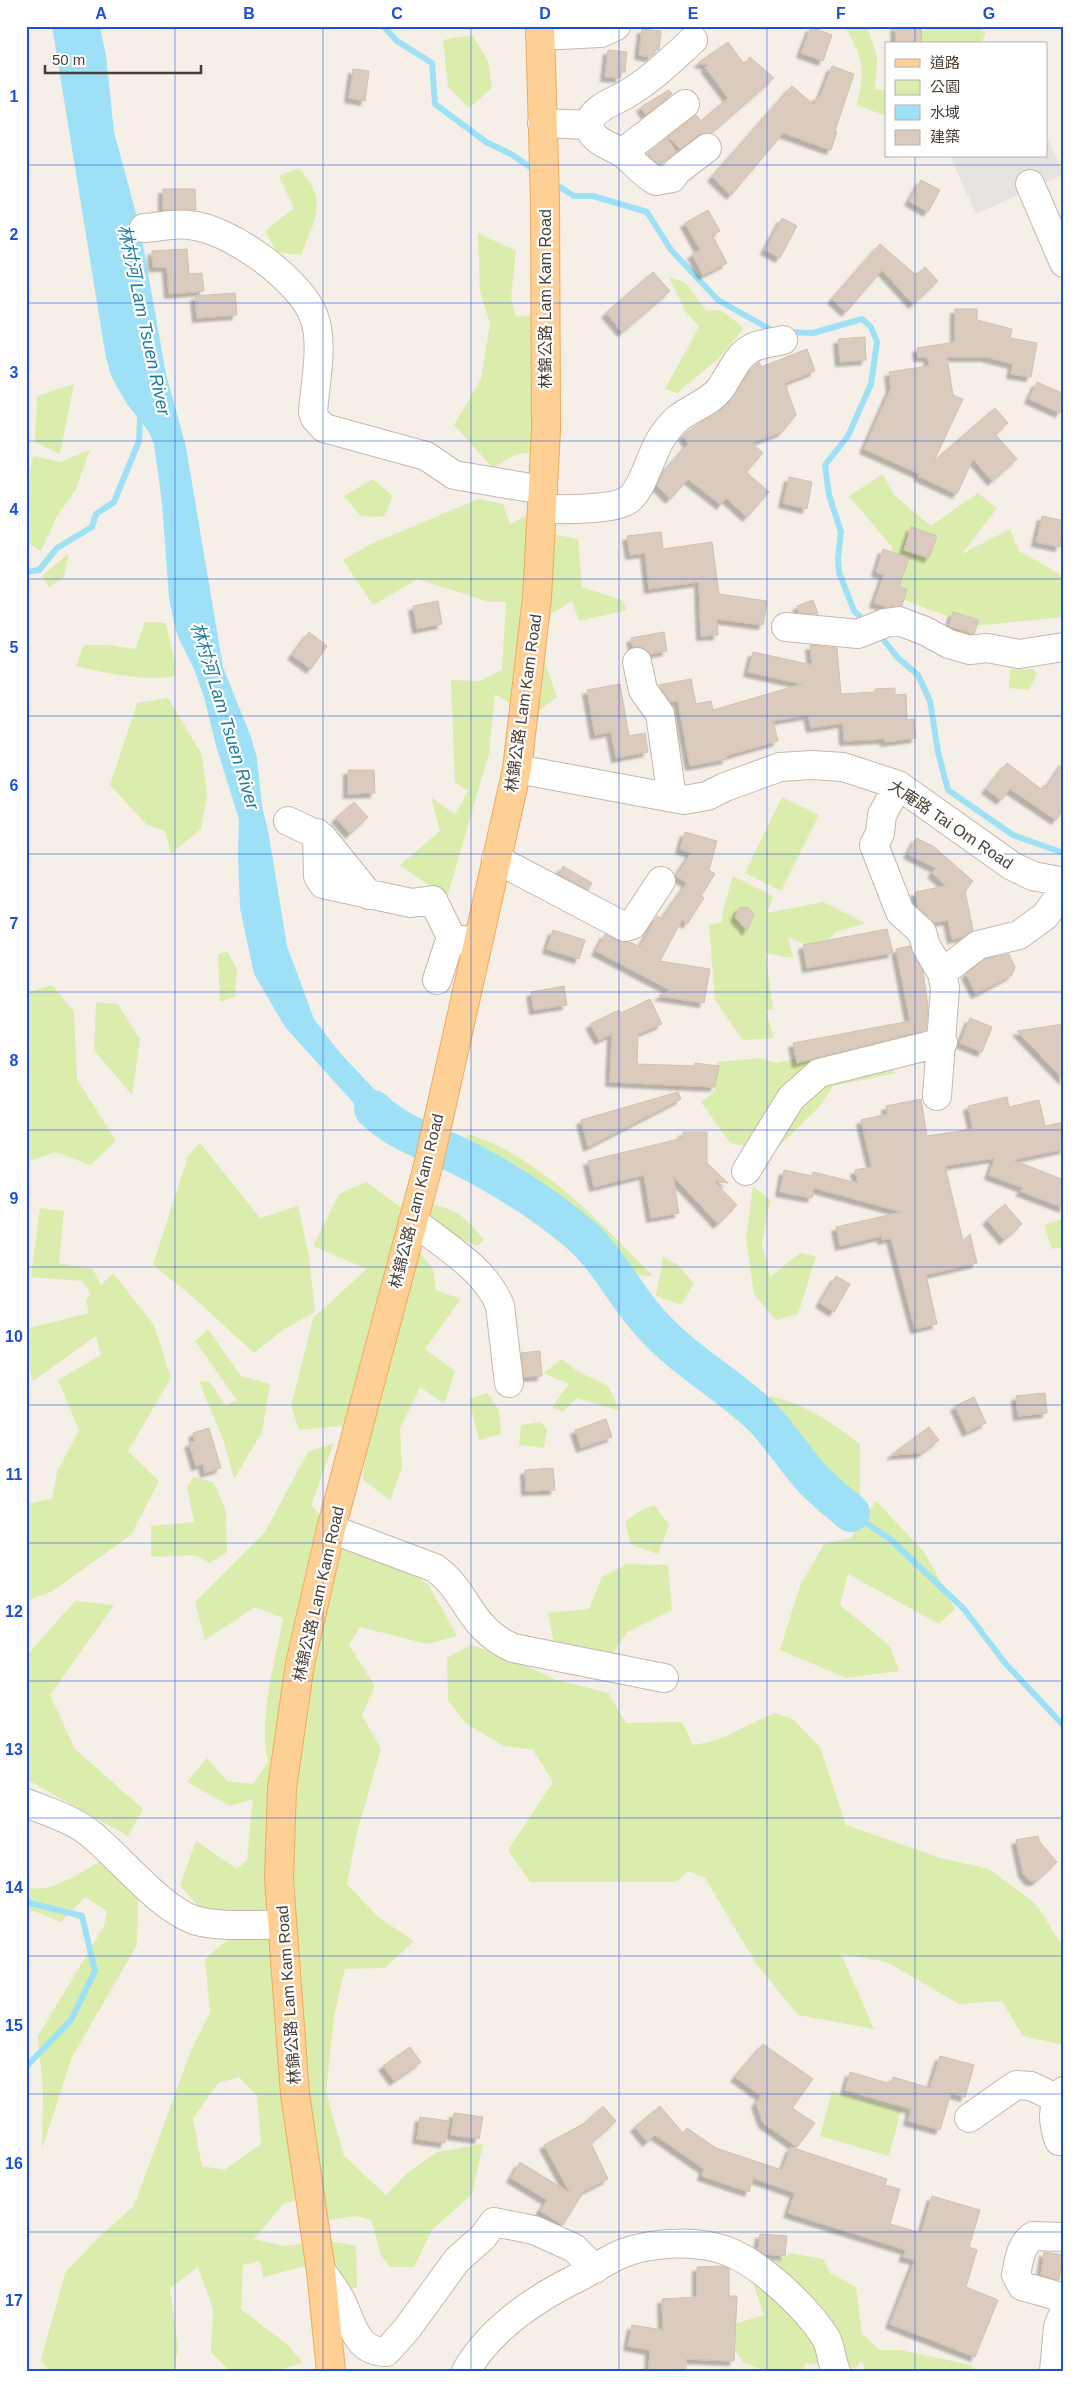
<svg xmlns="http://www.w3.org/2000/svg" width="1090" height="2397" viewBox="0 0 1090 2397" font-family="Arial,'Noto Sans TC',sans-serif">
  <style>
    .green { fill: #daedac; fill-rule: evenodd }
    .parking { fill: #e6e2df }
    .water { fill: #9ee1f7 }
    .lines { fill: none; stroke-linecap: round; stroke-linejoin: round }
    .stream { stroke: #9ee1f7; stroke-width: 6 }
    .river { stroke: #9ee1f7; stroke-width: 38 }
    .building { fill: #dbcbbe; stroke: #d3bfae; filter: url(#shadow) }
    .minor-casing { stroke: #c4b8ac; stroke-width: 30 }
    .major-casing { stroke: #eeaa5c; stroke-width: 30 }
    .minor { stroke: #fff; stroke-width: 28 }
    .major { stroke: #ffd096; stroke-width: 28 }
    .grid { fill: none; stroke: #1d4ed8; stroke-width: 1; stroke-opacity: 0.55 }
    .labels { text-anchor: middle; stroke-width: 4.5; stroke-linejoin: round; paint-order: stroke }
    .street-label { font-size: 16px; fill: #493e35; stroke: #fff }
    .water-label { font-size: 18px; font-style: italic; fill: #207c9c; stroke: #fff }
    .neatline { fill: none; stroke: #1d4ed8; stroke-width: 2 }
    .grid-label { font-size: 16px; text-anchor: middle; font-weight: bold; fill: #1d4ed8 }
  </style>
  <defs>
    <filter id="shadow"><feDropShadow dx="-4.5" dy="4.5" stdDeviation="1" flood-color="#0004"/></filter>
  </defs>
  <rect width="100%" height="100%" fill="#f5efe7"/>
  <path class="green" d="M845 26H867L877 57 875 90H886V116L857 105C865 64 864 63 845 26Z
    M932 26H979L986 34 980 44H920L921 32Z
    M472 35 488 61 492 88 469 108 448 87 443 40Z
    M299 168C329 202 315 218 301 255L277 252 265 231 294 208 279 176Z
    M478 233 516 251 511 297 516 317 538 314V452L517 454 493 468 454 425 481 379 490 323 480 292Z
    M669 277 686 283 706 311 721 310 744 328 718 359 677 393 665 389 699 327 685 311Z
    M74 384 60 454 35 442 37 396Z
    M90 450 75 491 57 516 41 551 26 542V475L29 478 33 456 60 462Z
    M883 474 894 495 931 526 978 493 997 508 962 554 1010 529 1019 551 1058 573 1064 581V617L974 626 896 597 892 547 849 496Z
    M373 479 393 496 384 517 361 516 344 496Z
    M478 499 503 504 510 524 533 512 552 534 578 539 582 587 622 600 627 610 579 621 572 601 548 616 539 646 557 697 536 713 516 707 495 694 489 753 447 898 400 865 440 831 431 797 455 815 468 791 455 782 451 680 480 681 502 670 506 602H489L418 579 373 605 343 560 369 545Z
    M69 553 64 577 49 587 42 576Z
    M145 622 166 623 175 663V676C142 682 108 673 76 666L84 645H108L135 649Z
    M1010 669H1032L1037 673 1029 690 1009 688Z
    M168 698 202 755 207 795 201 829 171 854 165 831 147 825 110 785 137 703Z
    M782 797 819 815 781 891 745 873Z
    M733 876 773 896 767 913 823 902 865 923 836 932 818 950 788 937 793 958 765 953 773 1009 766 1011 774 1038 743 1040 715 1000 709 925 722 922 723 910Z
    M227 951 237 969 235 997 220 1002 218 955Z
    M52 985 74 1012 77 1079 116 1141 90 1165 56 1152 26 1162V993Z
    M96 1002 118 1004 140 1040 132 1095 94 1050Z
    M851 1047 897 1073 833 1086 820 1106 774 1151 730 1143 701 1102 715 1091 717 1062 760 1058 776 1063Z
    M468 1134C539 1155 602 1225 653 1276L632 1275 606 1239 463 1146Z
    M200 1143 260 1218 298 1206 309 1257 315 1312 284 1329 254 1353 194 1298 153 1265 188 1156Z
    M366 1182 409 1213 418 1250 433 1269 436 1290 461 1299 425 1349 455 1371 444 1404 420 1387 400 1428 402 1468 390 1500 363 1480 367 1438 340 1426 299 1430 291 1406 313 1318 367 1269 313 1246 339 1194Z
    M753 1186 770 1200 762 1244 770 1277 800 1253 816 1256 798 1314 776 1320 754 1294 746 1239Z
    M427 1203C460 1211 462 1214 484 1240L477 1246 459 1238 425 1212Z
    M40 1208 64 1211 59 1263 93 1269 101 1285 113 1273 154 1325 171 1378 128 1451 159 1481 131 1535 51 1592 26 1601V1504L52 1499 57 1472 79 1430 58 1380 101 1355 96 1336 33 1381 26 1357V1329L89 1313 86 1300 91 1294 82 1281 31 1277Z
    M1064 1218V1247L1052 1249 1044 1225Z
    M663 1257 677 1264 694 1283 681 1305 656 1296Z
    M208 1329 241 1376 270 1384 262 1432 234 1479 224 1442 199 1382 209 1381 226 1406 237 1400 195 1341Z
    M562 1359 577 1371 608 1386 620 1411 577 1398 563 1412 552 1407 569 1384 543 1373Z
    M487 1393 499 1410 501 1434 479 1440 469 1399Z
    M771 1396C808 1406 830 1421 860 1444V1501L832 1473 787 1439 764 1408Z
    M541 1422 547 1430 544 1448 519 1445 521 1425Z
    M334 1443 311 1505 345 1545 389 1559 428 1584 457 1636 427 1644 360 1627 349 1645 375 1686 362 1715 381 1749 357 1833 347 1884 378 1917 414 1941 385 1968 345 1969 334 2016 326 2092 344 2156 386 2195 407 2173 437 2152 483 2144 472 2194 432 2230 414 2267H390L381 2255 371 2220 356 2216 330 2220 305 2198 284 2203 254 2239 283 2246 330 2241 356 2246 357 2287 332 2297 313 2264 263 2277 260 2261 243 2265 241 2309 288 2345 303 2363 274 2371H230L211 2352 213 2309 198 2267 170 2288 178 2347 174 2371H48L41 2360 65 2273 101 2235 134 2206 190 2053 210 2012 205 1959 240 1929 204 1913 180 1885 196 1841 237 1869 247 1860 253 1799 230 1806 187 1782 207 1758 227 1781 253 1784 268 1762C258 1716 275 1664 283 1618L255 1607 205 1640 195 1602 265 1532 308 1452ZM239 2077 257 2096 261 2144 224 2170 202 2166 193 2119 218 2083Z
    M193 1477 213 1482 226 1511 227 1552 210 1563 194 1555 151 1557V1526L194 1522 187 1487Z
    M876 1501 925 1553 955 1609 939 1624 848 1574 840 1605 890 1646 899 1671 846 1678 780 1650 800 1586 824 1544 851 1538Z
    M654 1505 669 1525 658 1554 630 1544 625 1522 638 1512Z
    M627 1564 668 1565 672 1610 627 1632 612 1655 554 1644 548 1613 589 1609 602 1577Z
    M75 1601 114 1605 50 1695 75 1749 143 1809 128 1836 26 1779V1651L28 1654Z
    M471 1645 503 1655 554 1679 608 1693 626 1723 682 1722 693 1745 715 1741 774 1713 793 1719 820 1747 846 1825 941 1858 989 1869 1036 1904 1061 1944 1064 1961 1063 2045 1023 2036 1002 2001 959 2004 887 1962 841 1954 874 2029 798 2015 757 1965 705 1878 688 1871 676 1882H530L508 1850 553 1782 533 1750 504 1746 465 1723 448 1700 447 1658Z
    M103 1860 138 1886 137 1945 72 2057 42 2149 43 2092 38 2036 104 1926 107 1911 85 1897 61 1922 34 1911 26 1914V1885C44 1899 86 1869 103 1860Z
    M832 2091 901 2110 889 2156 820 2136Z
    M791 2253 823 2259 830 2273 856 2287 862 2334 880 2350H900L971 2365 976 2371H866L862 2361 855 2368 805 2363 804 2371H767L744 2363 718 2329 764 2315 751 2277Z"/>
  <path class="parking" d="M1046 135 1064 174 976 214 950 156H1046Z"/>
  <path class="water" d="M52 26 100 27 106 55 114 132 140 228 166 374 186 447 223 667 251 737 257 758 262 806 268 830 287 946 314 1019 340 1053 409 1126 416 1138 408 1148 393 1144 368 1119 285 1027 254 974 240 908 238 855 239 819 216 746 204 697 194 669 178 637 174 623 169 598 162 503 154 444 149 432 127 404 112 378 106 358Z"/>
  <g class="lines">
    <path class="stream" d="M383 26 397 41 432 63 435 104 486 142 511 154 536 171
      M552 182 574 196H593L647 212 671 250 718 300 775 332
      M787 332 813 333 862 319 871 327 877 342 871 384 848 436 825 465 829 495 841 532 838 558 839 572 854 611 867 623
      M26 572 39 570 57 548 92 527 96 514 114 502 139 441 140 418 143 412
      M878 633 898 658 918 675 930 701 938 752 948 790 1013 835 1064 853
      M851 1513 890 1539 964 1609 1005 1663 1064 1726
      M26 1902 82 1916 95 1971 71 2020 26 2067"/>
    <path class="river" d="M373 1109C401 1136 431 1142 465 1159 504 1179 542 1203 576 1231 608 1257 625 1297 654 1327 685 1361 726 1383 759 1414 778 1432 792 1455 809 1475 821 1489 837 1501 851 1513"/>
  </g>
  <path class="building" d="M895 26H921L922 44H896Z
    M811 27 832 35 823 61 801 53Z
    M642 29 661 31 659 50H655L651 57 639 55Z
    M728 42 744 64 750 57 774 78 711 133 698 135 680 149 668 137 696 115 701 121 728 98 705 67 709 65 698 63Z
    M608 50 627 52 625 72H621L620 78 605 77Z
    M832 66 854 74 835 131 837 132 831 150 783 133 731 195 712 177 792 86 814 105 817 96 820 97Z
    M353 69 369 71 365 101 349 98Z
    M669 90 672 94 646 115 641 107Z
    M667 138 676 152 658 164 647 154Z
    M921 180 940 190 928 212 909 201Z
    M163 189H195L196 210H163Z
    M708 210 720 231 712 235 727 263 703 275 692 254 700 250 685 223Z
    M782 218 797 226 780 258 765 250Z
    M880 244 916 275 925 267 938 281 913 304 882 270 846 312 832 299Z
    M187 249 189 274 202 273 204 291 169 294 167 267H153L152 251Z
    M653 272 670 291 622 332 606 313Z
    M235 293 237 315 197 318 195 296Z
    M955 309H977V320L1012 329 1010 338 1037 343 1031 377 1011 374 1013 364 986 357H947L953 395 963 399 934 461 995 408 1008 423 995 434 1017 459 992 481 973 459 957 494 918 476 920 474 864 449 891 388 889 372 929 366 928 357H918L917 348 955 342Z
    M865 337 866 360 840 362 838 339Z
    M807 349 815 371 785 383 796 415 782 432 752 443 763 453 746 472 769 492 747 517 726 498 721 505 688 479 670 499 657 486 663 472 688 444 683 435 726 405 755 365 759 362 761 367Z
    M1037 382 1064 394V405L1060 413 1029 399Z
    M789 477 812 482 807 509 783 503Z
    M1042 516 1064 521 1060 547 1036 542Z
    M911 527 937 536 929 558 904 550Z
    M661 532 663 549 712 542 719 594 767 601 763 625 717 619 718 635 701 636 699 582 649 589 645 553 630 555 627 536Z
    M883 549 909 558 899 586 907 589 902 606 886 607 874 603 884 575 876 572Z
    M813 600 818 614 799 613 797 606Z
    M438 601 442 624 417 629 413 606Z
    M953 612 979 620 974 634 949 626Z
    M309 632 327 646 311 669 292 655Z
    M664 632 667 651 650 654 642 647H633L631 638Z
    M810 645 837 648 841 694 875 692V689L895 688V695L906 694 907 720 914 719 916 738 885 742V739L844 741 843 723 811 728 808 715 773 721 778 741 726 756 727 759 690 766 678 701 671 702 659 685 691 679 696 704 711 701 713 710 802 684 748 672 753 652 812 665Z
    M620 684 629 736 645 733 648 752 616 758 611 732 595 735 587 690Z
    M1064 761V808L1056 820 1010 789 1001 800 986 789 1007 763 1041 789 1044 785 1047 787Z
    M348 770H374L375 793 348 794Z
    M354 802 368 817 350 834 336 818Z
    M685 832 717 841 709 870 715 874 701 896 704 898 687 924 682 920 660 961 710 969 704 1003 659 996 670 990 596 951 605 934 618 941 630 942 640 947 657 916 662 919 687 883 676 876 691 853 680 849Z
    M916 838 933 846 973 881 965 891 973 930 963 937 952 939 948 920 934 923 918 908 915 892 946 886 932 873 936 868 908 854Z
    M563 866 592 883 588 890 559 874Z
    M748 907 754 914 747 931 735 917 739 908Z
    M887 929 893 953 807 968 803 945Z
    M553 930 585 940 579 959 547 949Z
    M910 946 923 971 928 1007 926 1030 797 1063 793 1043 910 1021 896 949Z
    M1009 954 1015 967 1012 975 976 994 966 974 985 959Z
    M564 986 567 1005 534 1010 531 992Z
    M650 999 662 1024 638 1034 637 1064 694 1066 695 1063 719 1066 715 1087 610 1082 612 1034 599 1040 590 1024 619 1010 621 1013Z
    M970 1018 992 1027 982 1052 960 1043Z
    M1064 1024V1080L1017 1031Z
    M678 1092 681 1099 588 1147 581 1120Z
    M1007 1097 1009 1107 1039 1100 1045 1126 1064 1122V1149L1013 1160 1064 1180V1208L1020 1191 1024 1188 989 1175 995 1158 945 1166 963 1241 970 1234 977 1263 926 1275 937 1324 915 1329 891 1238 882 1240V1236L840 1246 836 1227 902 1212 814 1188 812 1198 780 1192 784 1170 812 1176 813 1172 858 1183 855 1170 872 1167 861 1120 887 1114 886 1106 921 1099 927 1136 973 1129 968 1106Z
    M683 1132H707V1163L728 1183 714 1181 737 1205 718 1224 673 1176 679 1213 651 1218 644 1175 594 1187 588 1161 683 1138Z
    M1005 1204 1022 1224 1004 1240 987 1220Z
    M836 1276 850 1284 834 1312 820 1303Z
    M540 1351 542 1376 524 1377 521 1353Z
    M1045 1393 1047 1413 1018 1416 1016 1396Z
    M974 1397 986 1423 967 1432 955 1406Z
    M606 1419 612 1437 581 1448 575 1430Z
    M929 1427 939 1440 922 1453 891 1455Z
    M209 1428 221 1468 205 1473 203 1464 196 1466 189 1443 195 1441 193 1433Z
    M553 1468 555 1490 526 1491 525 1470Z
    M1038 1836 1040 1842 1057 1862 1036 1881H1030L1023 1873 1016 1840Z
    M763 2044 813 2079 792 2108 815 2123 797 2147 763 2123 756 2103 761 2096 735 2077Z
    M410 2047 421 2062 394 2081 383 2066Z
    M940 2056 974 2065 965 2097 951 2093 940 2130 908 2121 911 2109 845 2090 850 2072 891 2084 893 2077 930 2088Z
    M603 2106 616 2121 591 2143 608 2179 584 2191 563 2225 540 2211 547 2200 511 2178 520 2162 570 2193 544 2145 585 2123Z
    M660 2106 683 2133 687 2128 716 2148 782 2170 791 2147 887 2179 885 2185 900 2189 890 2224 921 2233 932 2196 980 2210 969 2247 977 2250 966 2287 998 2300 975 2357 890 2324 915 2260 903 2257 906 2250 788 2213 795 2193 753 2178 749 2192 702 2176 704 2169 655 2135 647 2142 635 2127Z
    M454 2113 483 2117 479 2139 451 2135Z
    M420 2117 449 2121 445 2143 417 2139Z
    M760 2234 787 2236 785 2256 765 2254 758 2250Z
    M1044 2252 1063 2255 1059 2280 1041 2275Z
    M723 2266 729 2269V2296H737L734 2361 686 2359V2371L649 2370 650 2350 628 2346 632 2325 663 2330 662 2299 697 2297V2267Z"/>
  <g class="lines">
    <g class="minor-casing">
      <path id="minor" d="M540 36 601 33 616 26
        M693 40C672 59 650 81 625 95 615 101 592 109 590 122 587 141 613 146 624 154 635 163 643 174 656 181L672 178 677 171 707 148
        M542 123 589 125
        M622 153 685 104
        M1030 184 1064 263
        M144 228C159 227 174 223 189 225 229 228 301 280 314 317 324 342 315 385 313 412L315 418 324 428 426 456 454 475 543 490
        M542 508C560 510 614 510 628 500 643 490 651 453 662 437 667 430 673 421 680 417 693 407 710 402 720 389 730 376 735 358 750 349 760 343 772 343 783 340
        M786 627 858 634 885 623 899 621 925 631 949 644 970 650 987 648 1019 654 1064 647
        M637 662 643 690 660 714 672 798
        M517 769 684 800 707 796 725 787 780 767 812 765 843 767 898 785 1012 866 1033 876 1064 882
        M898 785 882 815 880 833 874 845 900 912 922 932 926 946 942 973 945 988 937 1096
        M288 821 322 837 369 895
        M317 833 318 876 323 884 411 903 433 900 451 937 477 944
        M496 859 625 927 632 925 661 881
        M942 973 978 945 1019 935 1045 916 1064 890
        M437 980 451 937
        M746 1171 791 1098 819 1073 943 1042
        M413 1221C442 1244 487 1270 500 1306L509 1383
        M331 1529 435 1568C469 1593 468 1628 513 1648L664 1678
        M26 1803C48 1812 73 1819 92 1835 121 1859 160 1908 194 1920 221 1928 254 1924 282 1925
        M1064 2091C1050 2107 1053 2123 1059 2141H1064
        M969 2118 1016 2085 1031 2086 1058 2099
        M1064 2237 1033 2236C1020 2245 1019 2261 1016 2275L1022 2286 1064 2298
        M321 2271C327 2279 334 2288 339 2297 353 2321 353 2351 386 2352L406 2330 457 2260 483 2237 494 2222 534 2230 574 2248 595 2269
        M466 2371C490 2329 533 2300 575 2279 592 2271 609 2258 626 2252 656 2242 697 2240 727 2251 761 2264 807 2308 826 2338 831 2347 831 2361 836 2371
        M1054 2371 1058 2327 1064 2312"/>
    </g>
    <g class="major-casing">
      <path id="major" d="M331 2371 321 2271 295 2094 279 1879 282 1788 300 1664 331 1529 428 1166 517 769 537 598 546 430 545 201 540 26"/>
    </g>
    <use href="#minor" class="minor"/>
    <use href="#major" class="major"/>
  </g>
  <path class="grid" d="M175 26V2371M323 26V2371M471 26V2371M619 26V2371M767 26V2371M915 26V44M915 156V2371M26 165H1064M26 303H1064M26 441H1064M26 579H1064M26 716H1064M26 854H1064M26 992H1064M26 1130H1064M26 1267H1064M26 1405H1064M26 1543H1064M26 1681H1064M26 1818H1064M26 1956H1064M26 2094H1064M26 2232H1064"/>
  <g class="labels">
    <g class="street-label">
      <text transform="translate(545 299) rotate(-90)" y="6">林錦公路 Lam Kam Road</text>
      <text transform="translate(523 703) rotate(-82)" y="6">林錦公路 Lam Kam Road</text>
      <text transform="translate(951 824) rotate(34)" y="6">大庵路 Tai Om Road</text>
      <text transform="translate(416 1201) rotate(-76)" y="6">林錦公路 Lam Kam Road</text>
      <text transform="translate(318 1594) rotate(-77)" y="6">林錦公路 Lam Kam Road</text>
      <text transform="translate(288 1995) rotate(-94)" y="6">林錦公路 Lam Kam Road</text>
    </g>
    <g class="water-label">
      <text transform="translate(144 320) rotate(78)" y="6">林村河 Lam Tsuen River</text>
      <text transform="translate(225 716) rotate(73)" y="6">林村河 Lam Tsuen River</text>
    </g>
  </g>
  <rect width="1090" height="2397" fill="none" stroke="#ffffff" stroke-width="55"/>
  <rect x="885" y="42" width="162" height="115" fill="#ffffff" stroke="#b6b2ae"/>
  <rect x="895" y="59" width="25" height="8" fill="#ffd096" stroke="#b6b2ae"/>
  <text x="930" y="68" font-size="15" fill="#493e35">道路</text>
  <rect x="895" y="80" width="25" height="15" fill="#daedac" stroke="#b6b2ae"/>
  <text x="930" y="92" font-size="15" fill="#493e35">公園</text>
  <rect x="895" y="105" width="25" height="15" fill="#9ee1f7" stroke="#b6b2ae"/>
  <text x="930" y="118" font-size="15" fill="#493e35">水域</text>
  <rect x="895" y="130" width="25" height="15" fill="#dbcbbe" stroke="#b6b2ae"/>
  <text x="930" y="142" font-size="15" fill="#493e35">建築</text>
  <path d="M45 65v8h156v-8" fill="none" stroke="#493e35" stroke-width="2.5"/>
  <text x="52" y="65" font-size="15" fill="#493e35" stroke="#ffffff" stroke-width="4" paint-order="stroke">50 m</text>
  <rect x="28" y="28" width="1034" height="2342" class="neatline"/>
  <g class="grid-label">
    <text x="101" y="19">A</text>
    <text x="249" y="19">B</text>
    <text x="397" y="19">C</text>
    <text x="545" y="19">D</text>
    <text x="693" y="19">E</text>
    <text x="841" y="19">F</text>
    <text x="989" y="19">G</text>
    <text x="14" y="102">1</text>
    <text x="14" y="240">2</text>
    <text x="14" y="378">3</text>
    <text x="14" y="515">4</text>
    <text x="14" y="653">5</text>
    <text x="14" y="791">6</text>
    <text x="14" y="929">7</text>
    <text x="14" y="1066">8</text>
    <text x="14" y="1204">9</text>
    <text x="14" y="1342">10</text>
    <text x="14" y="1480">11</text>
    <text x="14" y="1617">12</text>
    <text x="14" y="1755">13</text>
    <text x="14" y="1893">14</text>
    <text x="14" y="2031">15</text>
    <text x="14" y="2169">16</text>
    <text x="14" y="2306">17</text>
  </g>
</svg>
